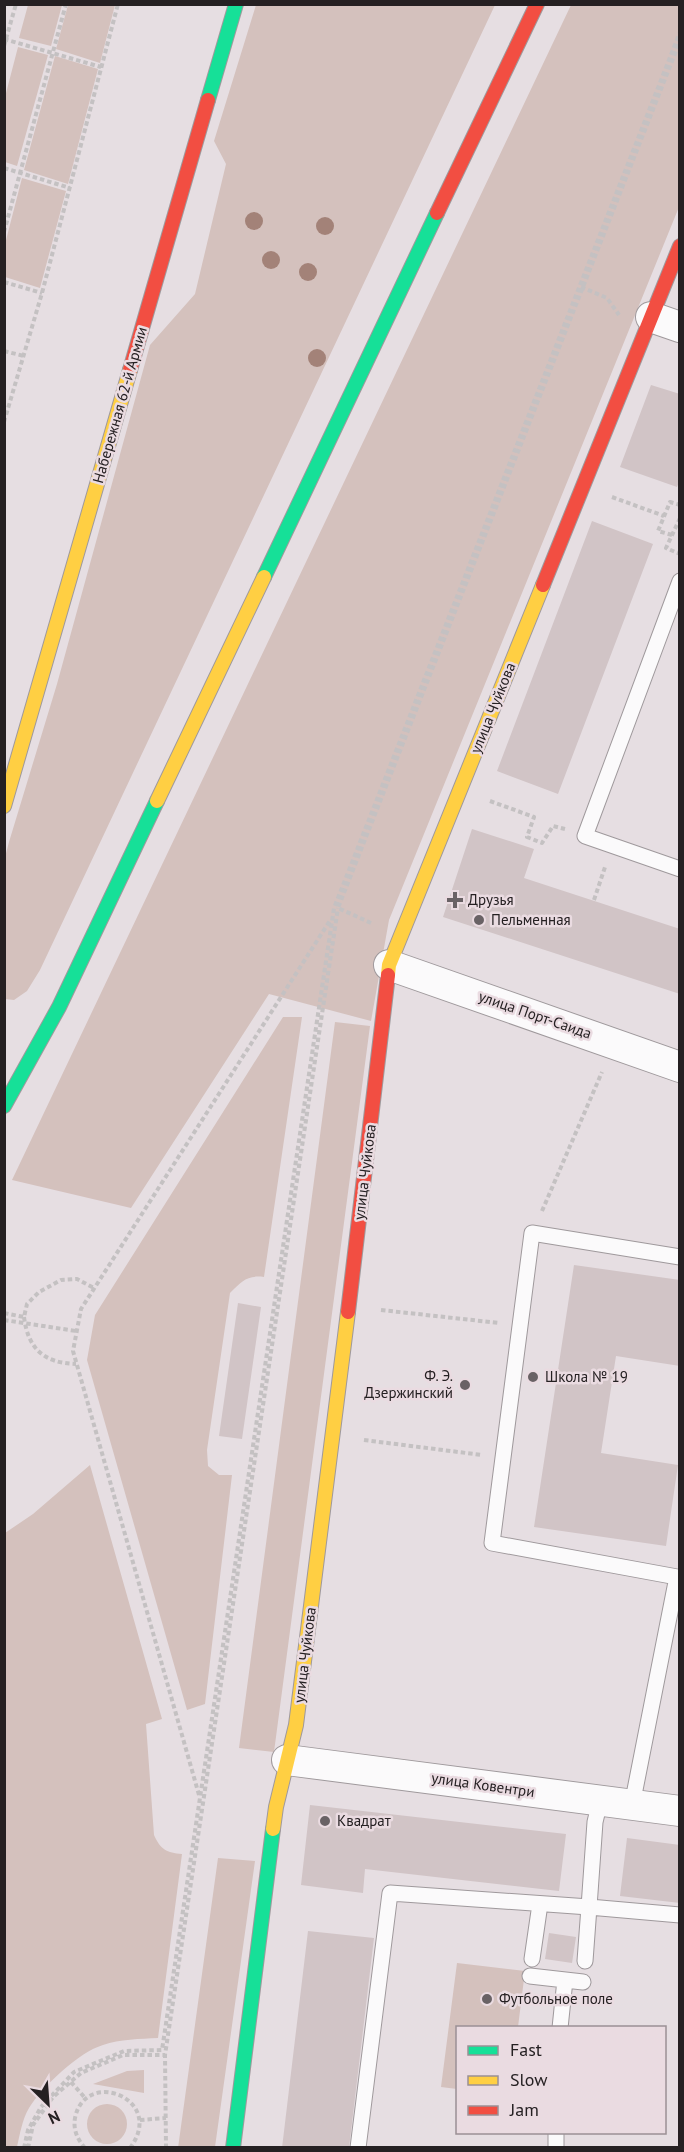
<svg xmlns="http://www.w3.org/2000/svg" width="684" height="2152" viewBox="0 0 684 2152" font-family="'PT Sans',sans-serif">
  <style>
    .green { fill: #d4c1bd }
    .building { fill: #d1c4c6 }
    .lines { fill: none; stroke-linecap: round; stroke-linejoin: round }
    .lane-casing { stroke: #9f999c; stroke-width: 17 }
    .street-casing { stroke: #9f999c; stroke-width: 32 }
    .fast-casing { stroke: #9f999c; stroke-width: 16 }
    .slow-casing { stroke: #9f999c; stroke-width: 16 }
    .jam-casing { stroke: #9f999c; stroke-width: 16 }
    .path { stroke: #c4c1c2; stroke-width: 4; stroke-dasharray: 4.5 3; stroke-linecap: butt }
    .lane { stroke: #fbfafb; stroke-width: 15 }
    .street { stroke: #fbfafb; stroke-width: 30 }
    .fast { stroke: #16e098; stroke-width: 14 }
    .slow { stroke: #ffcf43; stroke-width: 14 }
    .jam { stroke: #f24e42; stroke-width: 14 }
    .path-bridge { stroke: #c4c1c2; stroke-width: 4; stroke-dasharray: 4.5 3; stroke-linecap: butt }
    .tree { fill: #a38278 }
    .poi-dot { fill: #696265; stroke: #eadbe1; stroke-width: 2 }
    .labels { text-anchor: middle; stroke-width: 5; stroke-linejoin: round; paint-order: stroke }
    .street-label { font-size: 15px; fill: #252022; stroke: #eadbe1 }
    .poi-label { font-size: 15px; fill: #252022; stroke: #eadbe1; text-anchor: start }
  </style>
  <rect width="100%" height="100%" fill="#e6dee2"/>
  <path class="green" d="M28 5H62L51 46 19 38Z
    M68 5H115L100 63 56 49Z
    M256 5H495L40 970 27 991 14 1000 5 999 4 861 9 842 57 684 150 345 195 294 226 164 214 141Z
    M571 5H679V207L389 920 371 1021 269 994 131 1208 12 1180Z
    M18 47 48 55 17 166 5 162V97Z
    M55 56 98 69 68 184 24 170Z
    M22 178 66 191 40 288 5 277V244Z
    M283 1017H302L264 1277C247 1275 242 1281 230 1293L207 1450 208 1466 219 1475H232L205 1704 187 1710 87 1360 95 1315Z
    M335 1022 370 1026 274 1752 239 1748Z
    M90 1465 162 1719 146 1724 154 1835C160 1849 167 1853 182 1854L158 2038C140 2039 120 2039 103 2045 79 2052 42 2087 29 2108 22 2120 20 2134 17 2147H5V1533L33 1514Z
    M218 1858 255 1861 215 2147 178 2148Z
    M457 1963 525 1971 518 2027 458 2028 457 2089 441 2087Z
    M144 2070V2093L93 2084 127 2071Z
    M87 2124a20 20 0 1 1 40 0a20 20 0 1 1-40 0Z"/>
  <path class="building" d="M651 385 680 394V480L677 487 620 467Z
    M592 521 653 544 558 794 497 771Z
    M472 829 534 849 524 878 680 929V994L443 917Z
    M574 1265 680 1280V1366L616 1356 601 1453 678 1465 666 1546 534 1527Z
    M238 1303 261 1307 242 1439 219 1436Z
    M310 1805 566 1834 559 1891 365 1869 363 1893 301 1885Z
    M627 1838 680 1845V1903L620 1896Z
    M308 1931 374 1938 349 2148H282Z
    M549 1933 576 1937 572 1963 545 1959Z"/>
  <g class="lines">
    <g class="lane-casing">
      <path id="lane" d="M680 581 585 836 680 869
        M600 1801 595 1822 589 1907 680 1915
        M632 1805 677 1577 492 1543 532 1233 680 1257
        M532 1959 540 1904
        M530 1976 583 1982
        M560 2028 565 1980
        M358 2148 390 1893 589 1907 585 1961
        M556 2148V2132"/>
    </g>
    <g class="street-casing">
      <path id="street" d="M651 317 680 327
        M389 965 680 1067
        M287 1760 680 1811"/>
    </g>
    <g class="fast-casing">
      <path id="fast" d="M208 100 236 4
        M264 577 437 213
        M4 1106 59 1007 157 801
        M233 2148 273 1829"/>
    </g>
    <g class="slow-casing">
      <path id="slow" d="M157 801 264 577
        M4 806 130 370
        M388 975 389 965 543 585
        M273 1829 276 1807 296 1725 348 1312"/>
    </g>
    <g class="jam-casing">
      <path id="jam" d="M437 213 537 4
        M130 370 208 100
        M543 585 680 246
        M348 1312 388 975"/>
    </g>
    <path class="path" d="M4 39 101 67
      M4 46 16 4
      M4 168 70 188
      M4 232 66 4
      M4 282 42 293
      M581 287 607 298 619 315
      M4 351 24 356
      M4 422 42 293 118 4
      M612 497 664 516
      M680 518 666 548 680 554
      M672 535 658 531 670 502 680 505
      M490 801 534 817 527 837 542 843 553 826 565 829
      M594 900 605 867
      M371 923 338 908 680 41
      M542 1211 602 1072
      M381 1310 499 1323
      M4 1313 24 1317 27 1304 39 1292 61 1280 77 1279 94 1288
      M4 1320 76 1331
      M364 1440 482 1455
      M199 1795 73 1351 81 1309 331 919
      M71 2082 86 2099
      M140 2120 166 2118
      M24 2148 28 2130 41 2107 74 2072 124 2051 162 2050 334 908 680 32
      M28 2148 33 2125 53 2097 81 2073 123 2055H165
      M85 2148C77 2139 73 2129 75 2118 85 2067 167 2099 130 2148
      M166 2148 165 2055 338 908"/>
    <use href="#lane" class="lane"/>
    <use href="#street" class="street"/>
    <use href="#fast" class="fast"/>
    <use href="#slow" class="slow"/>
    <use href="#jam" class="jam"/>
    <path class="path-bridge" d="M24 1317C28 1348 43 1363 76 1364"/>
  </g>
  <g class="tree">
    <circle cx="254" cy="221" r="9"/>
    <circle cx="325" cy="226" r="9"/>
    <circle cx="271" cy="260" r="9"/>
    <circle cx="308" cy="272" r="9"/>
    <circle cx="317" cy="358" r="9"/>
  </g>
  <g class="poi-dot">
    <path d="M452 891h6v6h6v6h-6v6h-6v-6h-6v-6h6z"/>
    <circle cx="479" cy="920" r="6"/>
    <circle cx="533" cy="1377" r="6"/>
    <circle cx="465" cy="1385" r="6"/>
    <circle cx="325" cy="1821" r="6"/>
    <circle cx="487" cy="1999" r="6"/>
  </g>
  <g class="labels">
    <g class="street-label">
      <text transform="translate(120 405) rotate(-74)" y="5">Набережная 62-й Армии</text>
      <text transform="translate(493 708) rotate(-68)" y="5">улица Чуйкова</text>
      <text transform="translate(535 1015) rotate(19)" y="5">улица Порт-Саида</text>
      <text transform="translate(365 1172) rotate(-83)" y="5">улица Чуйкова</text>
      <text transform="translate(305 1655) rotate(-83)" y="5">улица Чуйкова</text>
      <text transform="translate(483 1785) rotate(8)" y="5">улица Ковентри</text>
    </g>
    <g class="poi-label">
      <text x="468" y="905">Друзья</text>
      <text x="491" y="925">Пельменная</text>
      <text x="453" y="1381" text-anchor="end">Ф. Э.<tspan x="453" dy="17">Дзержинский</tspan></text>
      <text x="545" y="1382">Школа № 19</text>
      <text x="337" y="1826">Квадрат</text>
      <text x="499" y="2004">Футбольное поле</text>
    </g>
  </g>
  <rect width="684" height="2152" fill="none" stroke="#252022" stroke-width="12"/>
  <rect x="456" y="2026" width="210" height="108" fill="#eadbe1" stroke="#9b9095" stroke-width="1.5"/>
  <rect x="468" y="2046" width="30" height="9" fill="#16e098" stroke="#9b9095" stroke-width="1.5"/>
  <text x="510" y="2056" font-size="18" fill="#252022">Fast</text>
  <rect x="468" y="2076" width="30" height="9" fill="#ffcf43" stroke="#9b9095" stroke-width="1.5"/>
  <text x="510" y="2086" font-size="18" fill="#252022">Slow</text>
  <rect x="468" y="2106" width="30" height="9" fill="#f24e42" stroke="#9b9095" stroke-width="1.5"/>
  <text x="510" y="2116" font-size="18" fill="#252022">Jam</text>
  <g transform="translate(48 2104) rotate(155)" stroke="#eadbe1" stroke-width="4.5" paint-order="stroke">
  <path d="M0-4.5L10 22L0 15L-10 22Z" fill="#252022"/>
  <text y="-9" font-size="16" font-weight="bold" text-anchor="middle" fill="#252022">N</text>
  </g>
</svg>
